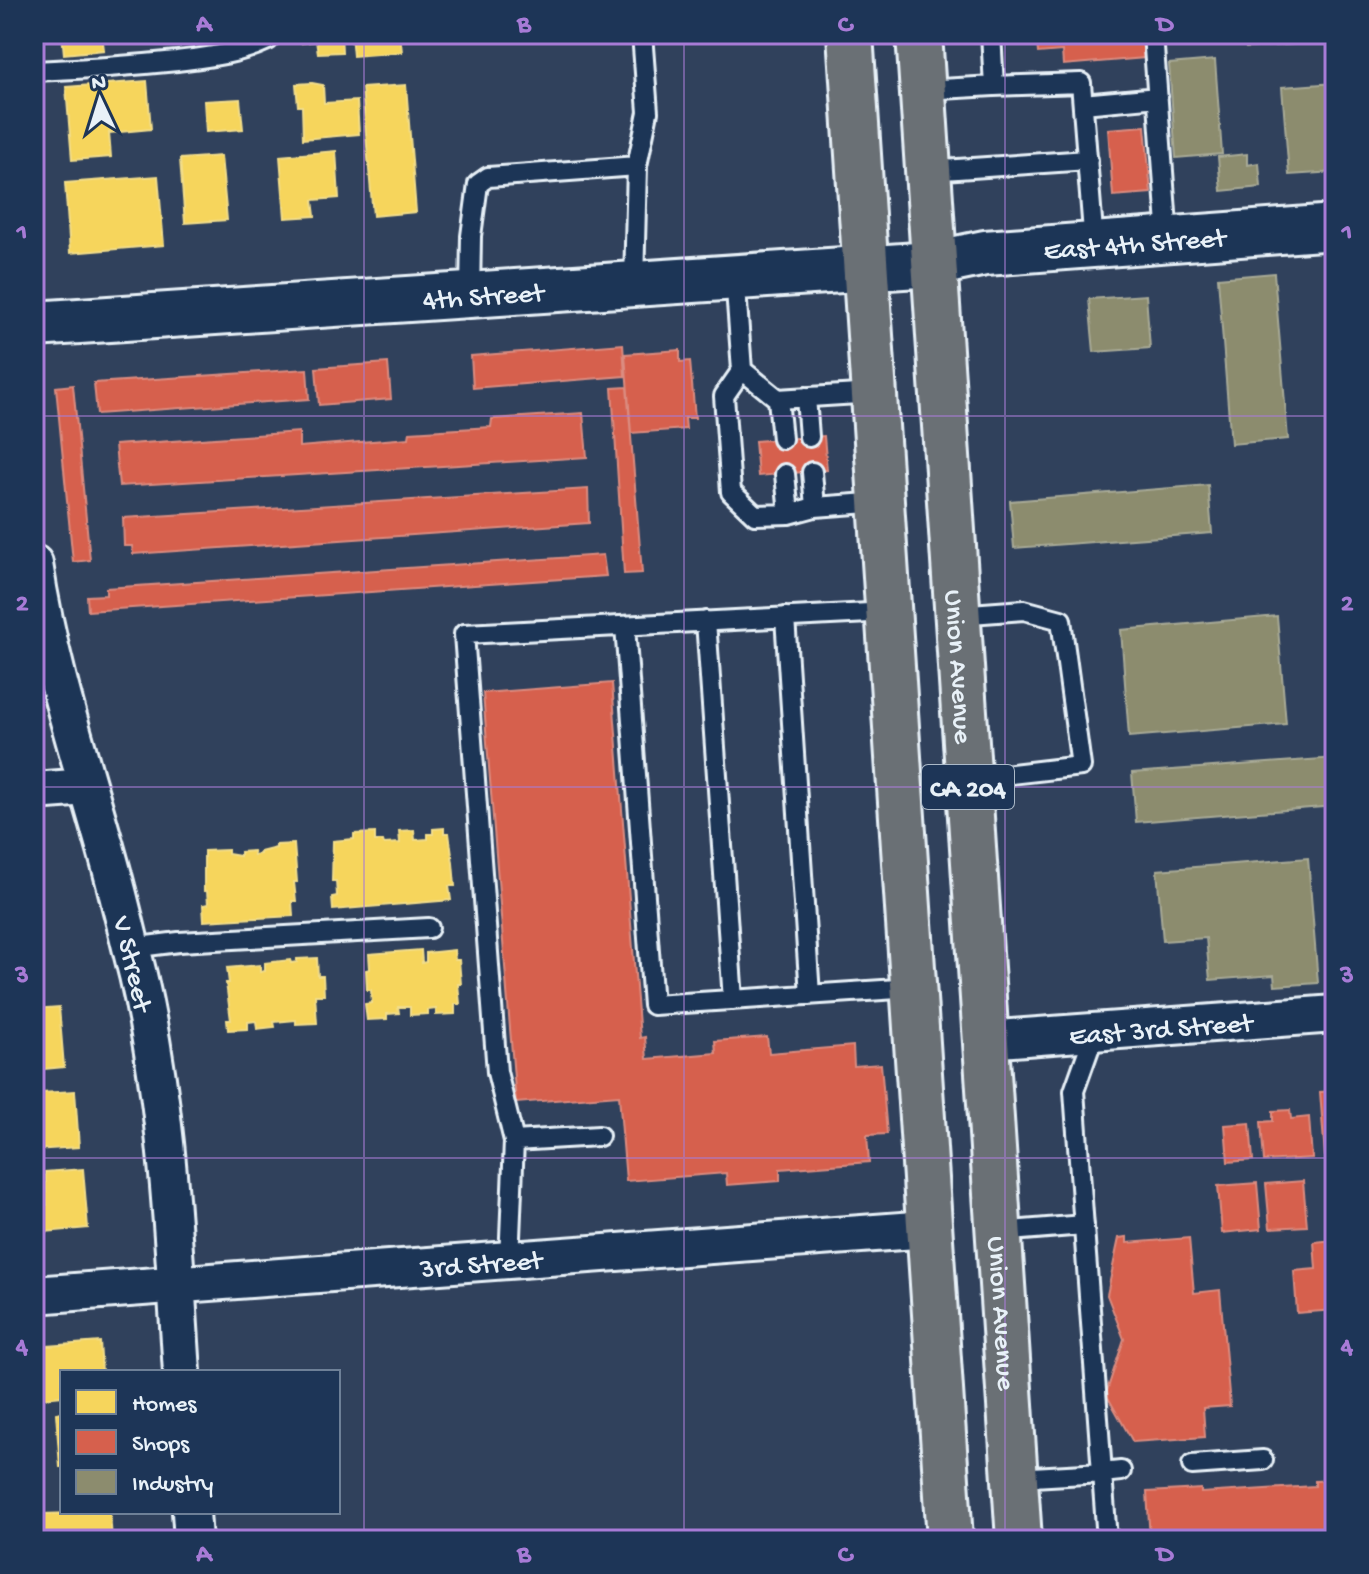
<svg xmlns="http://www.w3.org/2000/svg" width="1369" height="1574" viewBox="0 0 1369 1574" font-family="'Gochi Hand',sans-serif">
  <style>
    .homes { fill: #f6d55c; stroke: #f2dd8b; stroke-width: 2 }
    .shops { fill: #d6604d; stroke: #db8c80; stroke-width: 2 }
    .industry { fill: #8c8c6e; stroke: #a8aa97; stroke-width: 2 }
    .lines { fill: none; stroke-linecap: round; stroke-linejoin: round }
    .lane-casing { stroke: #e8f1f8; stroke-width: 24 }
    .street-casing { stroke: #e8f1f8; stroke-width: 42 }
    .secondary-casing { stroke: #e8f1f8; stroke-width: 50 }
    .highway-casing { stroke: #e8f1f8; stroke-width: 50 }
    .lane { stroke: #1d3557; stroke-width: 18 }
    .street { stroke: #1d3557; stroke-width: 36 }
    .secondary { stroke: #1d3557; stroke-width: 44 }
    .highway { stroke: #6b6f75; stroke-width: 44 }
    .grid { fill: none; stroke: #a77bd6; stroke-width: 2; stroke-opacity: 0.55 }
    .labels { text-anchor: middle; stroke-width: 8; stroke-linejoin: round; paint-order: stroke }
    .shield { fill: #1d3557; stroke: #abb9c8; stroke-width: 2 }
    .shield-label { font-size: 26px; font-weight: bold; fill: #e8f1f8 }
    .street-label { font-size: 28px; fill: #e8f1f8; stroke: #1d3557 }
    .neatline { fill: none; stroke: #a77bd6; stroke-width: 3 }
    .grid-label { font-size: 26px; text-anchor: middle; font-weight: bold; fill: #a77bd6 }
  </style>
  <rect width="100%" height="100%" fill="#30415c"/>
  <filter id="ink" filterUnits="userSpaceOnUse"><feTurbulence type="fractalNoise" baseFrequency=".0125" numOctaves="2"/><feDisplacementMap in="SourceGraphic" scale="16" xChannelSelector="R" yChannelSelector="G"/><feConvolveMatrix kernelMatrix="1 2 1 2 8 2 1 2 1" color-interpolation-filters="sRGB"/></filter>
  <g filter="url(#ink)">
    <path class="homes" d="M62 34H102L104 50 64 54Z
      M179 34H236L179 38Z
      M301 34H341L342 52 318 53 316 41 302 43Z
      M351 34H400L402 52 353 56Z
      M147 81 151 129 109 133 111 157 72 160 66 87Z
      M312 83 323 85 324 103 357 101 359 134 303 139 302 106H298L296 84Z
      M406 85 416 212 373 216 362 88Z
      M240 99 243 129 206 132 204 101Z
      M336 151 339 198 313 200 315 216 285 218 280 156Z
      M221 156 227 220 185 223 180 159Z
      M158 176 164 245 70 253 65 183Z
      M444 828V833H449L453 863 455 886H449L451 900 333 910 332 897 337 896 336 881H332L333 841 354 839V834L375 833V841H383L384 844 400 843 399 831 414 830 415 840 428 839V834H433V829Z
      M294 844 297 882H294L296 901H292L293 916 204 921 203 905 208 904 207 891H204V851L228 850V854L240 856V852L253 851 254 855 260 854V852L276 848V845Z
      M34 929H38L42 981H34Z
      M421 950 422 963 426 962V953L454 950 455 960H459L461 984H458L460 1004H455V1014L436 1015V1009L428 1010V1014L410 1015V1007H398L399 1013 387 1014V1019L367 1020 365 1004 372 1003 371 990H367L366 970 370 969 369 954Z
      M317 958 318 976H323L324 995H315L317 1023 296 1024V1020L274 1022 275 1027 257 1029 256 1021 248 1022V1029L228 1030 227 1020H231L226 983H229L227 968 260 965V972L265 971V963L290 960 291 963 297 962V959Z
      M59 1007 64 1067 34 1070V1009Z
      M34 1086H40V1093L75 1091 79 1147 34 1150Z
      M83 1169 88 1228 34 1233V1205H47L45 1172Z
      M100 1342 102 1372H62V1396L34 1399V1347Z
      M62 1412V1467H60L56 1413Z
      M34 1441H42L44 1466 34 1467Z
      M110 1512 112 1540H43L41 1514Z"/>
    <path class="shops" d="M1036 34H1143L1145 58 1063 65 1062 51 1038 53Z
      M1145 126 1151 193 1113 196 1108 129Z
      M623 344 625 376 473 388 471 356Z
      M680 350V362L690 361 695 418H685L686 429 631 433 625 354Z
      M388 363 391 399 319 405 316 368Z
      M307 369 309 399 97 414 94 383Z
      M73 385 90 560 73 562 56 387Z
      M627 387 642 573 624 574 612 388Z
      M583 413 587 457 119 486 115 445 299 432V447L409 438 410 432 491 427 492 419Z
      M824 436 827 470 758 476 755 441Z
      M588 489 589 523 133 554 132 546H124L123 518Z
      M603 555 606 576 88 611 87 596 106 595V588Z
      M612 683 640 1038 645 1037 647 1059 716 1053 715 1041 767 1037 769 1053 853 1046 854 1066 881 1064 887 1134 867 1135 869 1162 780 1169V1181L727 1185 726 1173 626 1181 619 1095 516 1103 483 693Z
      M1335 1091V1155L1325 1156 1320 1092Z
      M1290 1110 1291 1119 1309 1117 1312 1158 1264 1161 1261 1122 1273 1121V1111Z
      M1250 1123 1253 1160 1228 1162 1225 1125Z
      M1303 1181 1307 1226 1270 1228 1266 1184Z
      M1257 1183 1261 1229 1222 1233 1218 1186Z
      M1127 1237V1243L1189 1238 1194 1293 1220 1290 1230 1406 1203 1408 1205 1437 1133 1442 1106 1394 1124 1339 1107 1295 1119 1238Z
      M1335 1240V1310L1297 1313 1294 1271 1316 1269 1314 1242Z
      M1335 1480V1540H1150L1147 1492 1201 1489V1493L1315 1486V1481Z"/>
    <path class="industry" d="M1244 34H1332V41L1246 48Z
      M1215 60 1222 154 1176 158 1169 64Z
      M1335 83V172L1289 175 1282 87Z
      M1247 154V165L1259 163 1261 187 1221 191 1218 157Z
      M1274 273 1288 439 1231 444 1218 278Z
      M1146 295 1150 348 1094 352 1089 299Z
      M1208 485 1212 533 1014 548 1010 501Z
      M1277 616 1286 724 1129 737 1121 630Z
      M1335 758V806L1136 822 1132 773Z
      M1308 858 1318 983 1275 986 1274 975 1210 980 1206 938 1163 941 1157 870Z"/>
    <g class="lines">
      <g class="lane-casing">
        <path id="lane" d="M991 34 994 86 1081 83 1094 245
          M1153 34 1168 240
          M34 71C82 69 129 66 177 61 208 57 239 54 268 40
          M923 90 994 86
          M1083 104 1158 97
          M928 171 1088 160
          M735 276 742 370 778 399 874 393
          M634 283 637 166 648 112 642 34
          M470 294 471 236 478 184 488 177 637 166
          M742 370 724 396 731 492 755 515 789 514 815 507 882 502
          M806 397 809 437
          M778 399 782 439
          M812 472 815 507
          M785 474 789 514
          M957 615 1024 610 1061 620 1081 766 968 779
          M785 617 810 995
          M706 621 733 1000
          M625 626 653 1005 913 988
          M131 948 179 942 429 928
          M514 1141 599 1136
          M999 1232 1084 1225
          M509 1261 514 1141 497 1072 464 634 889 612
          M1192 1465 1263 1460
          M1015 1478 1102 1473 1074 1091 1095 1032
          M1107 1540 1102 1473 1121 1471"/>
      </g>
      <g class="street-casing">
        <g id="street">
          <path id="s1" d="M34 564C49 664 81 760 108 857 119 896 128 936 138 975 168 1104 173 1240 182 1372"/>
          <path d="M34 791 87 787"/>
          <path id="s2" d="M985 1040 1335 1014"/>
          <path id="s3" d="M34 1295 929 1229"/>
          <path d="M191 1512 193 1540"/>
        </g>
      </g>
      <g class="secondary-casing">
        <g id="secondary">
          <path id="s4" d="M34 324 933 264 985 253 1335 227"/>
        </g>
      </g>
      <g class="highway-casing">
        <g id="highway">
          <path d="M850 34 950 1540"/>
          <path id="s5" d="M919 34 1019 1540"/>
        </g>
      </g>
      <use href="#lane" class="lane"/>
      <use href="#street" class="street"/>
      <use href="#secondary" class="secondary"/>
      <use href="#highway" class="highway"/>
    </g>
  </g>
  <path class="grid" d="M364 34V1540M684 34V1540M1005 34V1540M34 416H1335M34 787H1335M34 1158H1335"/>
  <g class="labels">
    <rect class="shield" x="922" y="765" width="92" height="44" rx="6"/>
    <g class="shield-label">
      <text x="968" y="796">CA 204</text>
    </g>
    <g class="street-label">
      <text dy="10" stroke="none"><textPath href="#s4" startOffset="1104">East 4th Street</textPath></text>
      <text dy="10" stroke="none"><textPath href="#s4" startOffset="450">4th Street</textPath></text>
      <text dy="10" stroke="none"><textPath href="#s5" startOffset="634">Union Avenue</textPath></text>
      <text dy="10" stroke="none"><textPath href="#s1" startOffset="412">V Street</textPath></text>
      <text dy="10" stroke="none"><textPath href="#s2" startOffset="176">East 3rd Street</textPath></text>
      <text dy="10" stroke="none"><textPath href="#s3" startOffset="448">3rd Street</textPath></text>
      <text dy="10" stroke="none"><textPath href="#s5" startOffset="1282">Union Avenue</textPath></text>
    </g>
  </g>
  <rect width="1369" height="1574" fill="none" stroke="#1d3557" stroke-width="88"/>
  <rect x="60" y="1370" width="280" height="144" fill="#1d3557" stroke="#6e8097" stroke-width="2"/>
  <rect x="76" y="1390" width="40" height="24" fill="#f6d55c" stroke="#6e8097" stroke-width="2"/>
  <text x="132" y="1410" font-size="24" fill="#e8f1f8">Homes</text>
  <rect x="76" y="1430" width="40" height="24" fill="#d6604d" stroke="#6e8097" stroke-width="2"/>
  <text x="132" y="1450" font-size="24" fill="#e8f1f8">Shops</text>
  <rect x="76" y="1470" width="40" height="24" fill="#8c8c6e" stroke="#6e8097" stroke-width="2"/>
  <text x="132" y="1490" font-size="24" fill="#e8f1f8">Industry</text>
  <g transform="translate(100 100) rotate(356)" stroke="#1d3557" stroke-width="6" paint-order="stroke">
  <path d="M0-6L14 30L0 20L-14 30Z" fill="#e8f1f8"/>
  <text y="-12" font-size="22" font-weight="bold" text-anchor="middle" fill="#e8f1f8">N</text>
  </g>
  <rect x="44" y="44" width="1281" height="1486" class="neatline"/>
  <g class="grid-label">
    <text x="204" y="31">A</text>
    <text x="524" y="31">B</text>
    <text x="845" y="31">C</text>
    <text x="1165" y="31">D</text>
    <text x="22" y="239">1</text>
    <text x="1347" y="239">1</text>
    <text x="22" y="610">2</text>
    <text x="1347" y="610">2</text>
    <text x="22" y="982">3</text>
    <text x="1347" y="982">3</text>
    <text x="22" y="1353">4</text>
    <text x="1347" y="1353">4</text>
    <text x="204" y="1561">A</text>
    <text x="524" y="1561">B</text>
    <text x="845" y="1561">C</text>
    <text x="1165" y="1561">D</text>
  </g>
</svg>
